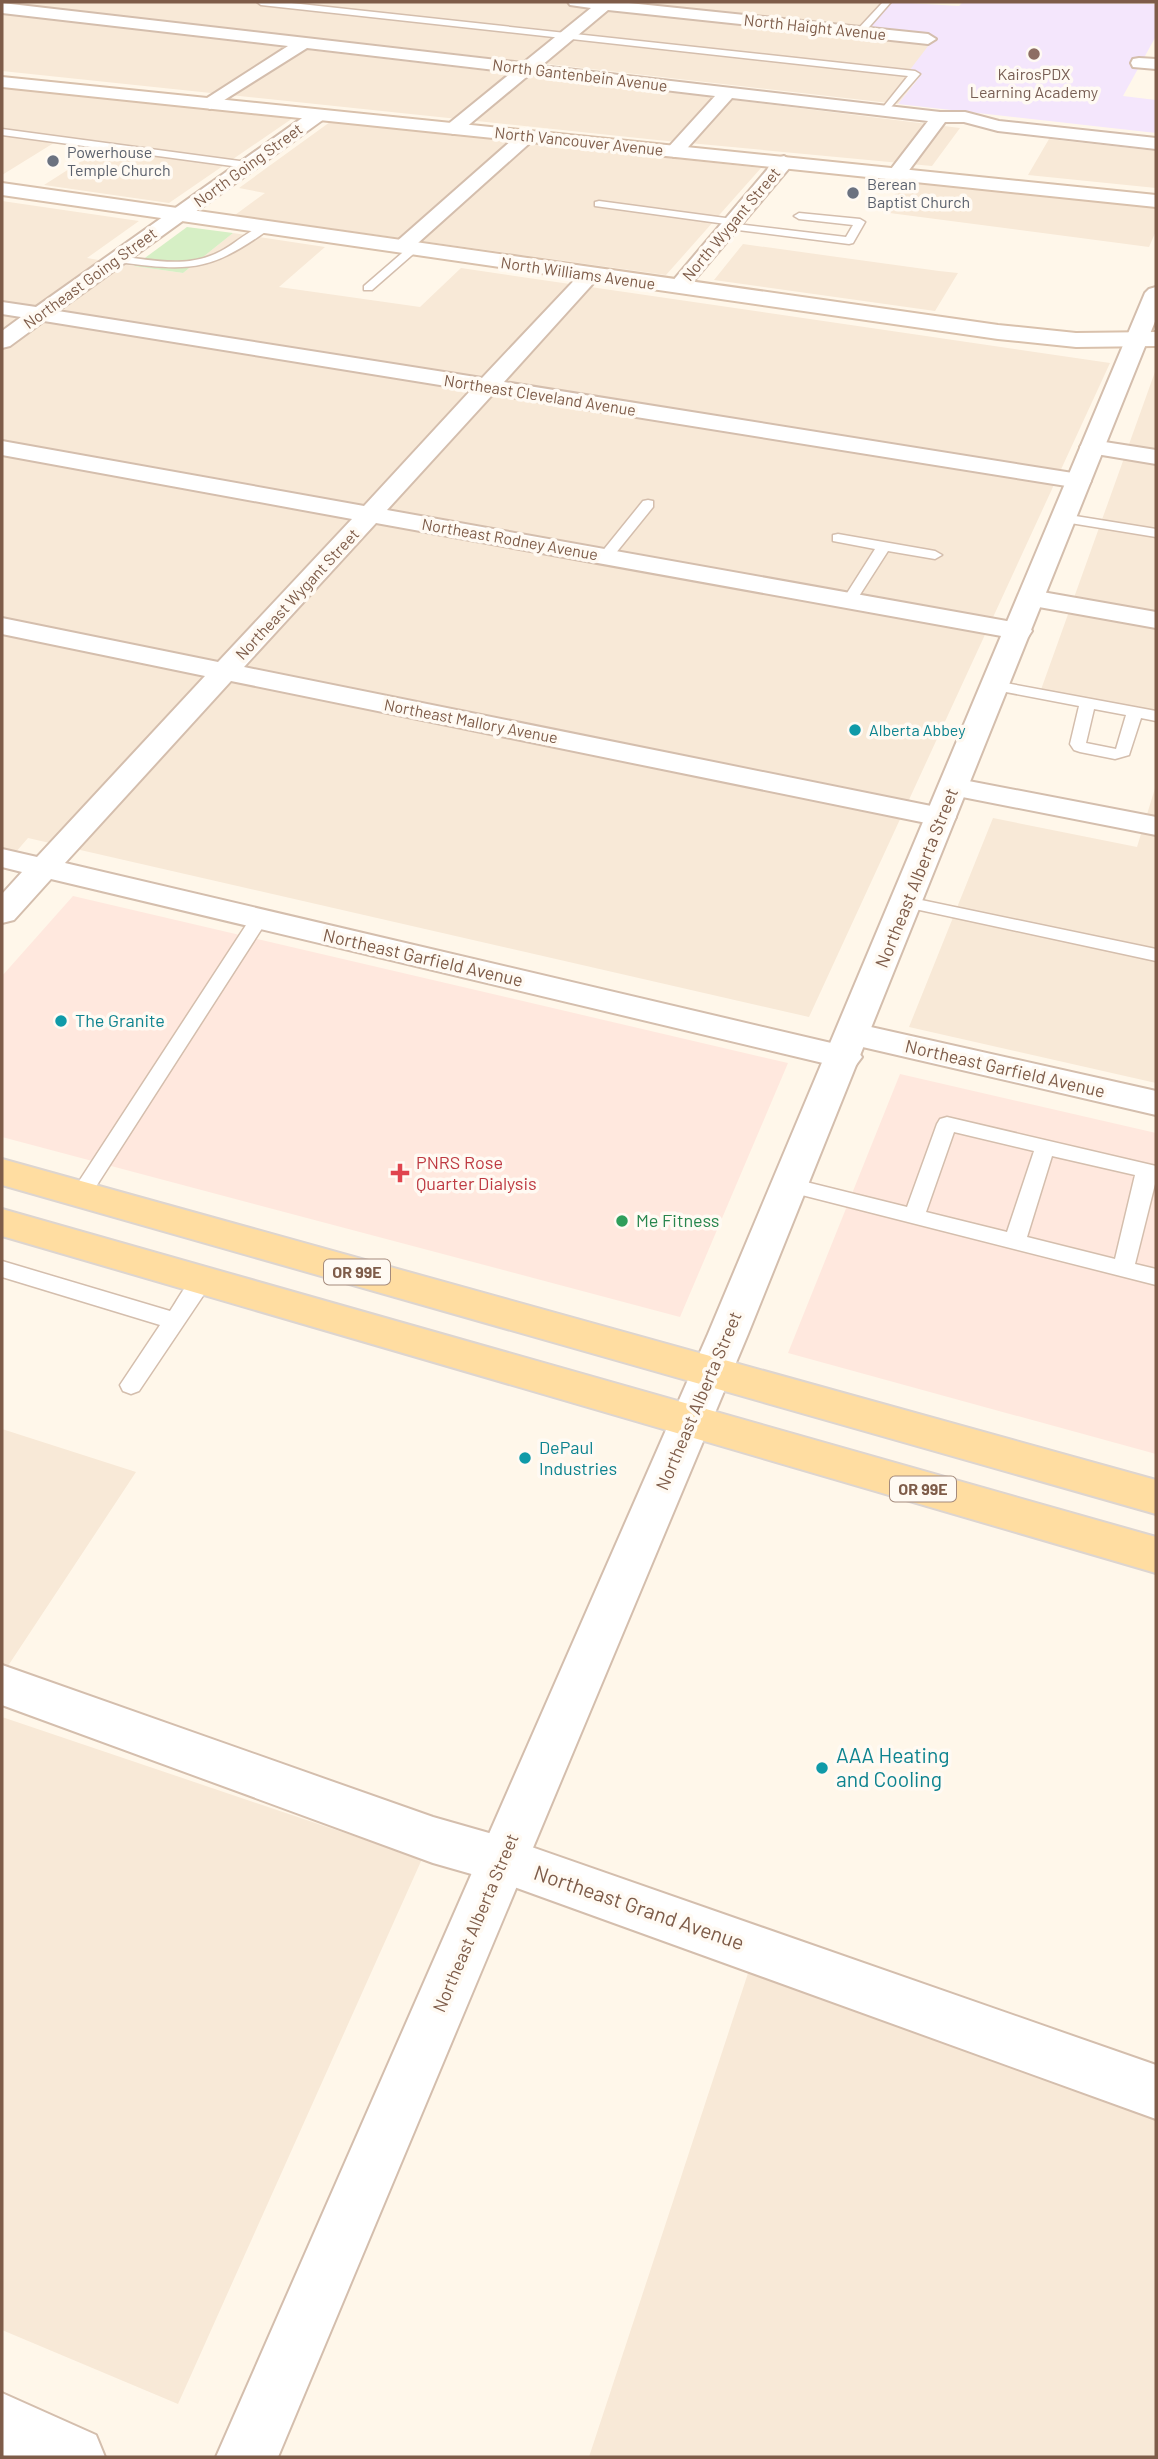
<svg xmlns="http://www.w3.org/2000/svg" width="1158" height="2459" viewBox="0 0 1158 2459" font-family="Barlow,sans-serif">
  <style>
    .residential { fill: #f8e9d7 }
    .commercial { fill: #ffe8de }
    .education { fill: #f4e6fc }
    .green { fill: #d6efc5 }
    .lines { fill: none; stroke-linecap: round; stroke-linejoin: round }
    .service-casing { stroke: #d4bead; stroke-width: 3 }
    .minor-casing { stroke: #d4bead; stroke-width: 4 }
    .tertiary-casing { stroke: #d4bead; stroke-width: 4 }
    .secondary-casing { stroke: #d9c1ac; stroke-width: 4 }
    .primary-casing { stroke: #ddd5d0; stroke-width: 4 }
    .service { fill: #fff; fill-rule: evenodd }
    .minor { fill: #fff; fill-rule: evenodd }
    .tertiary { fill: #fff; fill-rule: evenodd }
    .secondary { fill: #fff; fill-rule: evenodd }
    .primary { fill: #ffdda1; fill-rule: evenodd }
    .education-dot { fill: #8d6e63; stroke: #fffaf3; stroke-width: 2.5 }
    .worship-dot { fill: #6b7280; stroke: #fffaf3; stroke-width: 2.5 }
    .culture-dot { fill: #0f9aa8; stroke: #fffaf3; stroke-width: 2.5 }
    .health-dot { fill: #e0444e; stroke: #fffaf3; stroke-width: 2.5 }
    .leisure-dot { fill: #2e9e5b; stroke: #fffaf3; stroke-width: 2.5 }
    .labels { text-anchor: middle; stroke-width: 7; stroke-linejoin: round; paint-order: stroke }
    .far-street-label { font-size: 16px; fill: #7e5c49; stroke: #fffaf3 }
    .far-education-label { font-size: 16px; fill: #785e54; stroke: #fffaf3 }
    .far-worship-label { font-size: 16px; fill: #5b616d; stroke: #fffaf3; text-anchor: start }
    .far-culture-label { font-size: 16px; fill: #0d838f; stroke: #fffaf3; text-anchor: start }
    .shield { fill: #fffaf3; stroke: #a58b7c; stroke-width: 2 }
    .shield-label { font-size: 16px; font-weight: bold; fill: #7e5c49 }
    .street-label { font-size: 18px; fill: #7e5c49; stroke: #fffaf3 }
    .culture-label { font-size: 18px; fill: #0d838f; stroke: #fffaf3; text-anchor: start }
    .health-label { font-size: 18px; fill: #be3a42; stroke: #fffaf3; text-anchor: start }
    .leisure-label { font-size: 18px; fill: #27864d; stroke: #fffaf3; text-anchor: start }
    .near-culture-label { font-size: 21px; fill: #0d838f; stroke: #fffaf3; text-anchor: start }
    .near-street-label { font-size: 21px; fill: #7e5c49; stroke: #fffaf3 }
  </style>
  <rect width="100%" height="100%" fill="#fff7ea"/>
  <path class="residential" d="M2 2H892L868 29 936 37 910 72 922 73 898 104Z
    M2 14 702 96 960 128 932 166 657 140 2 71Z
    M2 86 293 118 169 203 44 185 102 148 57 141 2 175Z
    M330 122 761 168 666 275 235 215 265 193 239 188Z
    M1049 139 1156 151V188L1028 175Z
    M904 182 1156 208V231L1149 247 882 212Z
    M2 201 139 221 87 258 134 266 183 273 233 233 325 247 279 287 420 307 461 268 1110 363 809 1017 28 838 2 868Z
    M743 244 939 271 958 273 935 311 714 280Z
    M1156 369V720L1038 698Z
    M1156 785V1083L909 1027 993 818 1137 847Z
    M2 1429 136 1472 2 1675Z
    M2 1717 422 1859 178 2404 2 2330Z
    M753 1958 1156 2102V2457H589Z"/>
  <path class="commercial" d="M73 896 788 1063 680 1317 2 1137V976Z
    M900 1074 1156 1133V1454L788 1353Z"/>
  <path class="education" d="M892 2 959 6 963 2 1156 4V36L1123 96 1156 100V133L898 104 922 74 909 71 935 37 868 30Z"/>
  <path class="green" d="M187 227 233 233 183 273 134 266Z"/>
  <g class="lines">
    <g class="service-casing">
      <path id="service" d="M257 2H282L915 71 920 74 885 114 880 111 908 76 261 5Z
        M883 2H891L863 34H857V30Z
        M2 129 247 162 252 165 247 168 2 135Z
        M599 201 733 219 737 220V224L846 237 853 225 799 219 794 216 799 213 860 219 865 222 853 243 849 244 730 229 726 228V224L595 206V202Z
        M264 225 268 226V230C208 273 188 271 117 262L111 259 117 256C152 260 188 269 221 251 236 243 249 230 264 225Z
        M409 247 419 249 372 290H364V286Z
        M648 500 653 501V507L611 559H601V553L643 501Z
        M1063 514 1156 529V537L1058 521 1056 518Z
        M838 534 935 551 942 555 935 559 888 551 854 604 849 605 842 601 875 549 833 541V535Z
        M995 681 1156 711V721L1141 718 1129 755 1115 759 1080 752 1074 750 1070 744 1079 706 990 689 987 686ZM1094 709 1126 715 1116 749 1086 743Z
        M907 897 1156 949V961L901 906 898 902 901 898Z
        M259 914 268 919 88 1199 81 1201 74 1199 71 1194 74 1189 250 919Z
        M947 1117 1156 1166V1180L1135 1264 1156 1269V1285L790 1192 783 1190 780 1185 783 1180 790 1178 907 1207 937 1124 940 1119ZM954 1132 1034 1151 1007 1232 926 1212ZM1052 1156 1135 1175 1115 1259 1027 1237Z
        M2 1261 170 1311C180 1297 190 1270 210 1275L213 1281 139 1391 131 1394 123 1391 120 1385 160 1325 2 1277Z"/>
    </g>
    <g class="minor-casing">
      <path id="minor" d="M568 2H619L928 34 936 39 928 44 608 10 541 66 940 112H965L999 121 1156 138V149L998 131 964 122H945L904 177 897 179 888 173 928 121 732 98 681 155 674 157 665 151 715 96 530 74 459 133 453 134 444 129 447 125 512 72 307 48 210 109 201 104 204 100 288 46 2 13V3L523 63 591 8 570 5Z
        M1139 58 1156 59V69L1133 67 1131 63 1133 59Z
        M318 110 327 115 324 119 58 311 482 378 584 270H598L601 274 598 278 504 382 1079 474 1088 476 1091 481 1088 486 1079 488 493 394 387 510 1018 623 1028 625 1032 631 1028 637 1018 639 376 523 244 667 941 808 952 810 956 817 952 824 941 826 231 681 65 863 844 1046 856 1049 862 1057 856 1065 844 1068 51 879 14 920 2 923V894L22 872 2 867V849L37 857 205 676 2 634V618L218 662 352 519 2 455V441L364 506 471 390 44 321 10 346 2 348V331L21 317 2 314V302L36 307 312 111Z
        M527 131 533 132 536 136 533 140 409 251H395L392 247 395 243 521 132Z
        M784 156 793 162 791 166 685 291H671L667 287 671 283 777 158Z
        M1092 440 1156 450V464L1084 452 1080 447 1084 442Z
        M1031 590 1156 612V628L1022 604 1018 598 1022 592Z
        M953 778 1156 817V835L942 793 938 787 942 781Z
        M853 1023 1156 1091V1115L841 1042 836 1034 841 1026Z
        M2 1665 433 1817 503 1837 1156 2065V2119L503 1883 433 1863 2 1705Z
        M2 2393 96 2435 105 2457H7L2 2455Z"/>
    </g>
    <g class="tertiary-casing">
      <path id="tertiary" d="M1156 287V319L748 1334 278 2457H216L708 1334 1145 293 1149 289Z"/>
    </g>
    <g class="secondary-casing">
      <path id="secondary" d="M2 77 1156 195V207L2 87Z
        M2 183 998 325 1076 333 1156 332V346L1076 347 998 339 2 195Z"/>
    </g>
    <g class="primary-casing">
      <path id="primary" d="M2 1159 1156 1480V1514L2 1185Z
        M2 1209 1156 1537V1573L2 1236Z"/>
    </g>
    <use href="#service" class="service"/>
    <use href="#minor" class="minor"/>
    <use href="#tertiary" class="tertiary"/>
    <use href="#secondary" class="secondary"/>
    <use href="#primary" class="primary"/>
  </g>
  <circle class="education-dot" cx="1034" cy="54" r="7"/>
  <g class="worship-dot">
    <circle cx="53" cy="161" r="7"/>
    <circle cx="853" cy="193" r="7"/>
  </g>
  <g class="culture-dot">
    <circle cx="855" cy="730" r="7"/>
    <circle cx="61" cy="1021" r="7"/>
    <circle cx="525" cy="1458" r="7"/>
    <circle cx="822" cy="1768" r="7"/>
  </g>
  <path class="health-dot" d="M396.5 1162.5h7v7h7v7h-7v7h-7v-7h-7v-7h7z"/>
  <circle class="leisure-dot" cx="622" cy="1221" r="7"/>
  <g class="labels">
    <g class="far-street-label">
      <text transform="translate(815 27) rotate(6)" y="6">North Haight Avenue</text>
      <text transform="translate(580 75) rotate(7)" y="6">North Gantenbein Avenue</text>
      <text transform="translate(579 141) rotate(6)" y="6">North Vancouver Avenue</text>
      <text transform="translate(248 165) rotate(-36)" y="6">North Going Street</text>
      <text transform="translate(731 224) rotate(-50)" y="6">North Wygant Street</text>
      <text transform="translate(578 273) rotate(8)" y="6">North Williams Avenue</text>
      <text transform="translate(90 278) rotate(-36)" y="6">Northeast Going Street</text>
      <text transform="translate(540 395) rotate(9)" y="6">Northeast Cleveland Avenue</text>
      <text transform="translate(510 539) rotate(10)" y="6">Northeast Rodney Avenue</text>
      <text transform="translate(297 594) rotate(-47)" y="6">Northeast Wygant Street</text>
      <text transform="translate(471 721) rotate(11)" y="6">Northeast Mallory Avenue</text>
    </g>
    <g class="far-education-label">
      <text x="1034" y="80">KairosPDX<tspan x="1034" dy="18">Learning Academy</tspan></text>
    </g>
    <g class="far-worship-label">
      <text x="67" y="158">Powerhouse<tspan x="67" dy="18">Temple Church</tspan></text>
      <text x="867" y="190">Berean<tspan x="867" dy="18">Baptist Church</tspan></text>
    </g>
    <g class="far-culture-label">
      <text x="869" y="736">Alberta Abbey</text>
    </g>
    <g class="shield">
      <rect x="324" y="1259.5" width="66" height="25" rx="5"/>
      <rect x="890" y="1476.5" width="66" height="25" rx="5"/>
    </g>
    <g class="shield-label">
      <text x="357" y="1278">OR 99E</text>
      <text x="923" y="1495">OR 99E</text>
    </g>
    <g class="street-label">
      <text transform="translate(917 878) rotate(-68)" y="6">Northeast Alberta Street</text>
      <text transform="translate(423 958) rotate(13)" y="6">Northeast Garfield Avenue</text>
      <text transform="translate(1005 1069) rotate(13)" y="6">Northeast Garfield Avenue</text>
      <text transform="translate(699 1401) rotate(-67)" y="6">Northeast Alberta Street</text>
      <text transform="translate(476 1923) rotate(-67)" y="6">Northeast Alberta Street</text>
    </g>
    <g class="culture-label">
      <text x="75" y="1027">The Granite</text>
      <text x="539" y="1454">DePaul<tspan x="539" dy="21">Industries</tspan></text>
    </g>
    <g class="health-label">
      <text x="416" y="1169">PNRS Rose<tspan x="416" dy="21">Quarter Dialysis</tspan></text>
    </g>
    <g class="leisure-label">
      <text x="636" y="1227">Me Fitness</text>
    </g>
    <g class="near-culture-label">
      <text x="836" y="1763">AAA Heating<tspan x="836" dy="24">and Cooling</tspan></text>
    </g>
    <g class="near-street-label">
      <text transform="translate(639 1908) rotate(19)" y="7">Northeast Grand Avenue</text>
    </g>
  </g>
  <rect width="1158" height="2459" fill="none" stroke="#7e5c49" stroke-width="7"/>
</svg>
